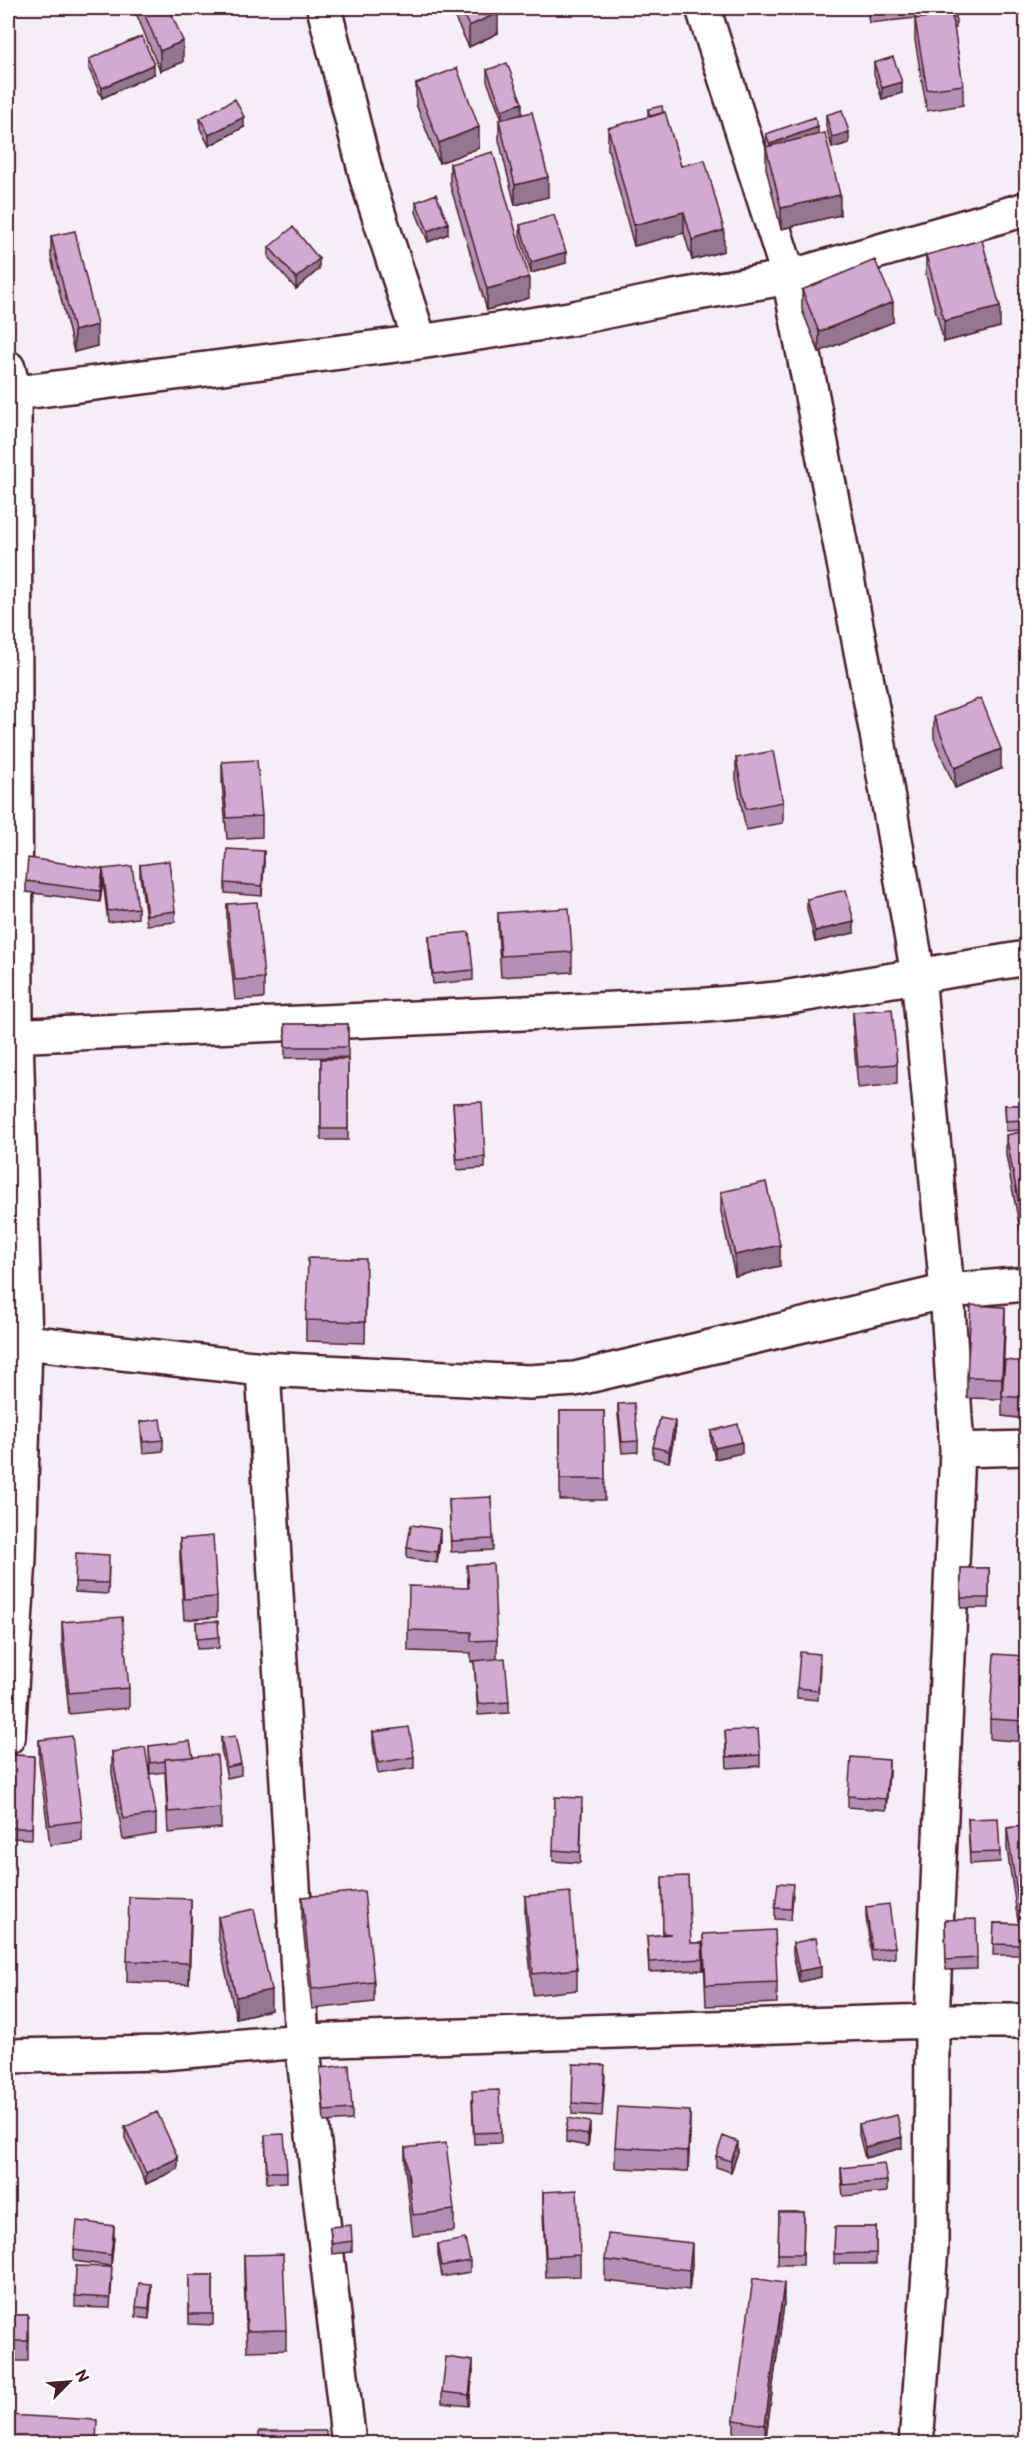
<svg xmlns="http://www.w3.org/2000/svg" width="1034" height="2451" viewBox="0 0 1034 2451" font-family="'Balsamiq Sans',sans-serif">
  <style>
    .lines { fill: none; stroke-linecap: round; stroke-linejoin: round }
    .street-casing { stroke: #4a1f2b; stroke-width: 38 }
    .street { stroke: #fff; stroke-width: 33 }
    .wall { fill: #b491b4; stroke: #4a1f2b; stroke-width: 1.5 }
    .shaded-wall { fill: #927692; stroke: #4a1f2b; stroke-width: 1.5 }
    .building { fill: #d1a9d1; stroke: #4a1f2b; stroke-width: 1.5 }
  </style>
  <rect width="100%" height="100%" fill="#f6eef6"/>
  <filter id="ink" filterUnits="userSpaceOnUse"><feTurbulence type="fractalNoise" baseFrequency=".0167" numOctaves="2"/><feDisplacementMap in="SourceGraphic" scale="12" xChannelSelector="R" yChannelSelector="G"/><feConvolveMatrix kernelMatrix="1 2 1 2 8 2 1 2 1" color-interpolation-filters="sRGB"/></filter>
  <g filter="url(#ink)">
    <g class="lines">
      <g class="street-casing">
        <path id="street" d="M324 8 368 182 420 342
          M703 8 789 277 877 734 918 975 947 1291 957 1450 932 2021 931 2248 916 2444
          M8 368 14 392 16 1036 25 1341 19 1558 8 1737
          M8 394 420 342 569 319 669 298 789 277 1026 209
          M8 1036 706 1005 777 999 1026 958
          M8 1340 263 1369 529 1382 575 1379 947 1291 1026 1284
          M263 1369 302 2041 349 2444
          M957 1450 1026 1448
          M8 2056 162 2053 302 2041 932 2021H1026"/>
      </g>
      <use href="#street" class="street"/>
    </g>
    <path class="wall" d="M134 8H169L183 62 160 71Z
      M450 8H495L498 33 469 47Z
      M867 8H916V18L869 23Z
      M923 8H955L956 18V28L954 29 963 85V105L927 111 915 40V19L925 18Z
      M89 59 154 74 102 98 89 69Z
      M874 63 902 93 882 99 874 74Z
      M487 70 522 114 548 197 515 205 499 140V120L502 119 487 81Z
      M416 84 479 148 439 163 416 104Z
      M648 109 663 113 681 166 724 251 692 260 684 233 634 246 608 149V128L648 117Z
      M826 115 849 143 832 148 826 126Z
      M200 118 244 127 209 146 200 128Z
      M766 134H818L840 215 781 229 766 168Z
      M450 164 529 298 487 310 450 185Z
      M416 202 448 234 428 242 416 212Z
      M520 225 566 263 531 273 520 236Z
      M51 236 97 346 74 352 51 257Z
      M269 247 319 269 296 289 269 258Z
      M926 255 1000 327 944 342 926 275Z
      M802 290 893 322 819 352 802 310Z
      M934 717 1001 769 955 788 934 738Z
      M736 758 783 802V823L746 830 736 779Z
      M222 762 262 816V837L227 839 222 783Z
      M264 862 262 896 225 893V883Z
      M140 865 175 911V922L147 925 140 876Z
      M103 869 138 908V918L108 922 103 881 100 902 26 892V881Z
      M807 899 854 933 815 942 807 909Z
      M227 904 264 978V998L235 1000 227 924Z
      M498 913 572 952V972L501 977 498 933Z
      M429 936 473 970V980L433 984 429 947Z
      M853 1012 897 1064V1084L858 1088 853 1033Z
      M285 1024H348V1057L285 1058Z
      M321 1059H348V1140H321Z
      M453 1103 485 1157V1168L457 1170Z
      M1005 1105H1023V1130L1006 1131Z
      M1026 1131V1240H1022L1006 1155V1135Z
      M721 1192 780 1266 735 1276 721 1212Z
      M366 1280 365 1343 306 1341V1320Z
      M1005 1328 1002 1389 1026 1362V1419L1002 1416V1399L967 1398V1377Z
      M618 1404 638 1441V1452L622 1453 618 1415Z
      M560 1411H604L605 1500H560Z
      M140 1422 163 1440V1451L143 1453Z
      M711 1431 742 1453 715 1459 711 1441Z
      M675 1432 669 1462 653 1458V1447Z
      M449 1499 493 1539V1550L451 1552Z
      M180 1539 217 1597V1617L184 1620 180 1559Z
      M440 1540 437 1563 407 1558V1548Z
      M109 1565 108 1594 75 1592V1582Z
      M467 1565 497 1640V1659L509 1702V1713L478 1715 474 1662H471V1653L408 1651V1630L468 1588Z
      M961 1568H989V1608H961Z
      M62 1622 129 1688V1708L69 1714 62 1643Z
      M196 1622 219 1637V1648L197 1649Z
      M1026 1656V1742L990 1739V1719Z
      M820 1665 818 1700 797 1698V1688Z
      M725 1731 760 1755V1766L727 1768Z
      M373 1732 414 1757V1768L378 1774 373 1743Z
      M221 1738 241 1764V1775L227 1778 221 1749Z
      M39 1740 82 1821V1841L50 1845 39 1761Z
      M1026 1745V1919L1018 1921 1007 1849V1828L1022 1826 1019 1746Z
      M149 1746 193 1757 221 1808V1828L168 1833 165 1772 150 1774Z
      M112 1752 156 1814V1834L123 1840 112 1773Z
      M10 1755 34 1756 32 1839 10 1838Z
      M889 1771 886 1810 848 1807V1796Z
      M582 1809 580 1863 553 1861V1850Z
      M968 1819 1000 1852V1862L970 1864Z
      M662 1877 691 1943H702L703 1970 649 1972 647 1936 663 1935Z
      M793 1895 791 1920 775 1919V1908Z
      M525 1896 577 1969V1990L533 1995 525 1916Z
      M302 1897 374 1982V2002L312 2009 302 1918Z
      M866 1907 895 1947V1958L872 1961 866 1917Z
      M218 1917 271 2010 236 2018 218 1937Z
      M191 1919 189 1984 127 1982V1961Z
      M945 1920 977 1958V1969L946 1970Z
      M994 1923 1026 1924V1955H993Z
      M703 1934 777 1982V2003L706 2006Z
      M793 1943 821 1977 799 1982 793 1954Z
      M320 2068 352 2109V2120L324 2122Z
      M605 2076 602 2116 572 2114V2103Z
      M472 2102 501 2132V2143L474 2144Z
      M859 2124 902 2148 865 2158 859 2135Z
      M125 2127 178 2169 146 2184 125 2138Z
      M566 2131 590 2132 588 2146 566 2142Z
      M690 2131 688 2171 615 2168V2147Z
      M265 2135 287 2172V2182L267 2183Z
      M405 2148 454 2210V2231L413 2236 405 2169Z
      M738 2152 731 2172 716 2167V2156Z
      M841 2168 887 2181V2192L843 2196 841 2178Z
      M543 2192 580 2255V2276L546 2277 543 2212Z
      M779 2212H804L803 2265H778Z
      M330 2227 352 2241V2252L332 2254Z
      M835 2227H876V2264H834Z
      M114 2237 111 2266 74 2261V2250Z
      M438 2244 470 2261V2272L442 2277 438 2254Z
      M244 2255 286 2330V2350L247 2351 244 2276Z
      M605 2260 692 2264 689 2290 605 2281Z
      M76 2266 112 2278 110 2308 75 2307Z
      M189 2275H213V2325L189 2324Z
      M151 2295 149 2319 136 2317V2307Z
      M784 2304 765 2444H754L734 2440V2420Z
      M8 2315H28V2361H8Z
      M473 2371 469 2406 442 2403V2392Z"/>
    <path class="shaded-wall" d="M498 13V33L469 47V26Z
      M183 41V62L160 71V51Z
      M154 64V74L102 98V88Z
      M902 82V93L882 99V88Z
      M522 103V114L502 121V110Z
      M244 117V127L209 146V135Z
      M479 127V148L439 163V143Z
      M818 127V137L770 154V144Z
      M849 132V143L832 148V137Z
      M548 177V197L515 205V185Z
      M840 195V215L781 229V208Z
      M684 212V233L634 246V225Z
      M448 223V234L428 242V231Z
      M724 230V251L692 260V240Z
      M566 252V263L531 273V262Z
      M319 259V269L296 289V278Z
      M529 277V298L487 310V289Z
      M893 302V322L819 352V332Z
      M1000 307V327L944 342V321Z
      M97 325V346L74 352V331Z
      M1001 749V769L955 788V768Z
      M264 851V862L262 896V886Z
      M103 870V881L100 902V891Z
      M854 922V933L815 942V931Z
      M780 1245V1266L735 1276V1255Z
      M1005 1307V1328L1002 1399V1378Z
      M675 1421V1432L669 1462V1451Z
      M742 1442V1453L715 1459V1448Z
      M440 1529V1540L437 1563V1552Z
      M889 1760V1771L886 1810V1799Z
      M191 1899V1919L189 1984V1963Z
      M821 1967V1977L799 1982V1971Z
      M271 1990V2010L236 2018V1997Z
      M690 2111V2131L688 2171V2151Z
      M590 2122V2132L588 2146V2135Z
      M902 2137V2148L865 2158V2147Z
      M738 2142V2152L731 2172V2161Z
      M178 2158V2169L146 2184V2173Z
      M114 2226V2237L111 2266V2255Z
      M692 2243V2264L689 2290V2270Z
      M784 2283V2304L765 2444V2425Z
      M151 2284V2295L149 2319V2308Z
      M473 2361V2371L469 2406V2395Z"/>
    <path class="building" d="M142 8H169L183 41 160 51Z
      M460 8H495L498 13 469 26Z
      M925 8H955L956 18H952V14L926 17Z
      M952 14 963 85 927 90 915 19Z
      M142 36 154 64 102 88 89 59Z
      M893 57 902 82 882 88 874 63Z
      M507 63 522 103 502 110 487 70Z
      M457 68 479 127 439 143 416 84Z
      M235 99 244 117 209 135 200 118Z
      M662 106 663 113 650 117 648 109Z
      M842 110 849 132 832 137 826 115Z
      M532 112 548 177 515 185 499 120Z
      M665 112 681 166 705 160 724 230 692 240 684 212 634 225 608 128Z
      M815 117 818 127 770 144 766 134Z
      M825 133 840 195 781 208 766 147Z
      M493 152 529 277 487 289 450 164Z
      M436 194 448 223 428 231 416 202Z
      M554 215 566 252 531 262 520 225Z
      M293 227 319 259 296 278 269 247Z
      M75 231 97 325 74 331 51 236Z
      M982 240 1000 307 944 321 926 255Z
      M875 260 893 302 819 332 802 290Z
      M981 698 1001 749 955 768 934 717Z
      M773 751 783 802 746 809 736 758Z
      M257 760 262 816 227 818 222 762Z
      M227 849 264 851 262 886 225 883Z
      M28 858 103 869 132 866 138 908 108 911 103 870 100 891 26 881Z
      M169 861 175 911 147 915 140 865Z
      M846 890 854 922 815 931 807 899Z
      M257 902 264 978 235 980 227 904Z
      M569 908 572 952 501 956 498 913Z
      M469 932 473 970 433 974 429 936Z
      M892 1009 897 1064 858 1067 853 1012Z
      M285 1024H348V1047H285Z
      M321 1059H348V1129H321Z
      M482 1102 485 1157 457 1159 453 1103Z
      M1005 1105H1023V1120L1006 1121Z
      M1026 1131V1219L1022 1220 1006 1135Z
      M766 1182 780 1245 735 1255 721 1192Z
      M308 1258 366 1259 365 1322 306 1320Z
      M971 1305 1005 1307 1002 1378 967 1377Z
      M1005 1360 1026 1362V1398L1002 1396Z
      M634 1403 638 1441 622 1442 618 1404Z
      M560 1411H604L605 1479H560Z
      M660 1418 675 1421 669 1451 653 1447Z
      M160 1419 163 1440 143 1442 140 1422Z
      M738 1424 742 1442 715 1448 711 1431Z
      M491 1497 493 1539 451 1541 449 1499Z
      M411 1525 440 1529 437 1552 407 1548Z
      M213 1536 217 1597 184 1599 180 1539Z
      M76 1553 109 1555 108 1583 75 1582Z
      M493 1564 497 1640 471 1641V1632L408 1630 409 1586 469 1588 467 1565Z
      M961 1568H989V1598H961Z
      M122 1617 129 1688 69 1693 62 1622Z
      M218 1621 219 1637 197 1639 196 1622Z
      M800 1652 820 1654 818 1690 797 1688Z
      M994 1654 1026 1656V1721L990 1719Z
      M505 1658 509 1702 478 1704 474 1661Z
      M409 1727 414 1757 378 1763 373 1732Z
      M758 1729 760 1755 727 1757 725 1731Z
      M72 1736 82 1821 50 1825 39 1740Z
      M235 1736 241 1764 227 1767 221 1738Z
      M190 1741 193 1757 165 1759V1761L150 1763 149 1746Z
      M1026 1745V1816H1022L1019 1746Z
      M145 1747 156 1814 123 1819 112 1752Z
      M10 1755 34 1756 32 1828H10Z
      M217 1755 221 1808 168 1812 165 1759Z
      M851 1757 889 1760 886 1799 848 1796Z
      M555 1797 582 1798 580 1852 553 1850Z
      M998 1818 1000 1852 970 1853 968 1819Z
      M1026 1826V1899L1018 1900 1007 1828Z
      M688 1876 691 1943H702L703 1959 649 1962 647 1936 671 1934 663 1933 662 1877Z
      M778 1883 793 1884 791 1909 775 1908Z
      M364 1891 374 1982 312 1989 302 1897Z
      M570 1892 577 1969 533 1974 525 1896Z
      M129 1897 191 1899 189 1963 127 1961Z
      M889 1904 895 1947 872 1950 866 1907Z
      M254 1909 271 1990 236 1997 218 1917Z
      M976 1919 977 1958 946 1960 945 1920Z
      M994 1923 1026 1924V1945L993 1944Z
      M775 1930 777 1982 706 1985 703 1934Z
      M816 1938 821 1967 799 1971 793 1943Z
      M573 2064 605 2065 602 2105 572 2103Z
      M349 2065 352 2109 324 2111 320 2068Z
      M499 2090 501 2132 474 2133 472 2091Z
      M618 2107 690 2111 688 2151 615 2147Z
      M157 2112 178 2158 146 2173 125 2127Z
      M897 2115 902 2137 865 2147 859 2124Z
      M568 2118 590 2122 588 2135 566 2131Z
      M284 2134 287 2172H267L265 2135Z
      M723 2136 738 2142 731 2161 716 2156Z
      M446 2143 454 2210 413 2215 405 2148Z
      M884 2163 887 2181 843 2185 841 2168Z
      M577 2190 580 2255 546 2257 543 2192Z
      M779 2212H804L803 2254H778Z
      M77 2221 114 2226 111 2255 74 2250Z
      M351 2225 352 2241 332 2244 330 2227Z
      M835 2227H876V2253L834 2254Z
      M608 2234 692 2243 689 2270 605 2260Z
      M465 2239 470 2261 442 2266 438 2244Z
      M283 2254 286 2330 247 2331 244 2255Z
      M76 2266 112 2267 110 2298 75 2296Z
      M189 2275H213V2314H189Z
      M753 2278 784 2283 765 2425 734 2420Z
      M139 2283 151 2284 149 2308 136 2307Z
      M8 2315H28V2341H8Z
      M446 2357 473 2361 469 2395 442 2392Z
      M8 2415 97 2420 96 2444H8Z
      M259 2431H326V2444H259Z"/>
  </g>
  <rect width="1034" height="2451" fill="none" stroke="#fff" stroke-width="30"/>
  <rect x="15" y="15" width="1004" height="2421" fill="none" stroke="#4a1f2b" stroke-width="2" filter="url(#ink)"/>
  <g transform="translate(69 2382) rotate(65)" stroke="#ffffff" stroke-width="4.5" paint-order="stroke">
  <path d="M0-4.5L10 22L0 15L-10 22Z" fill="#4a1f2b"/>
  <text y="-9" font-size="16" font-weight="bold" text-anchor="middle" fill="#4a1f2b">N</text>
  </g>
</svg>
